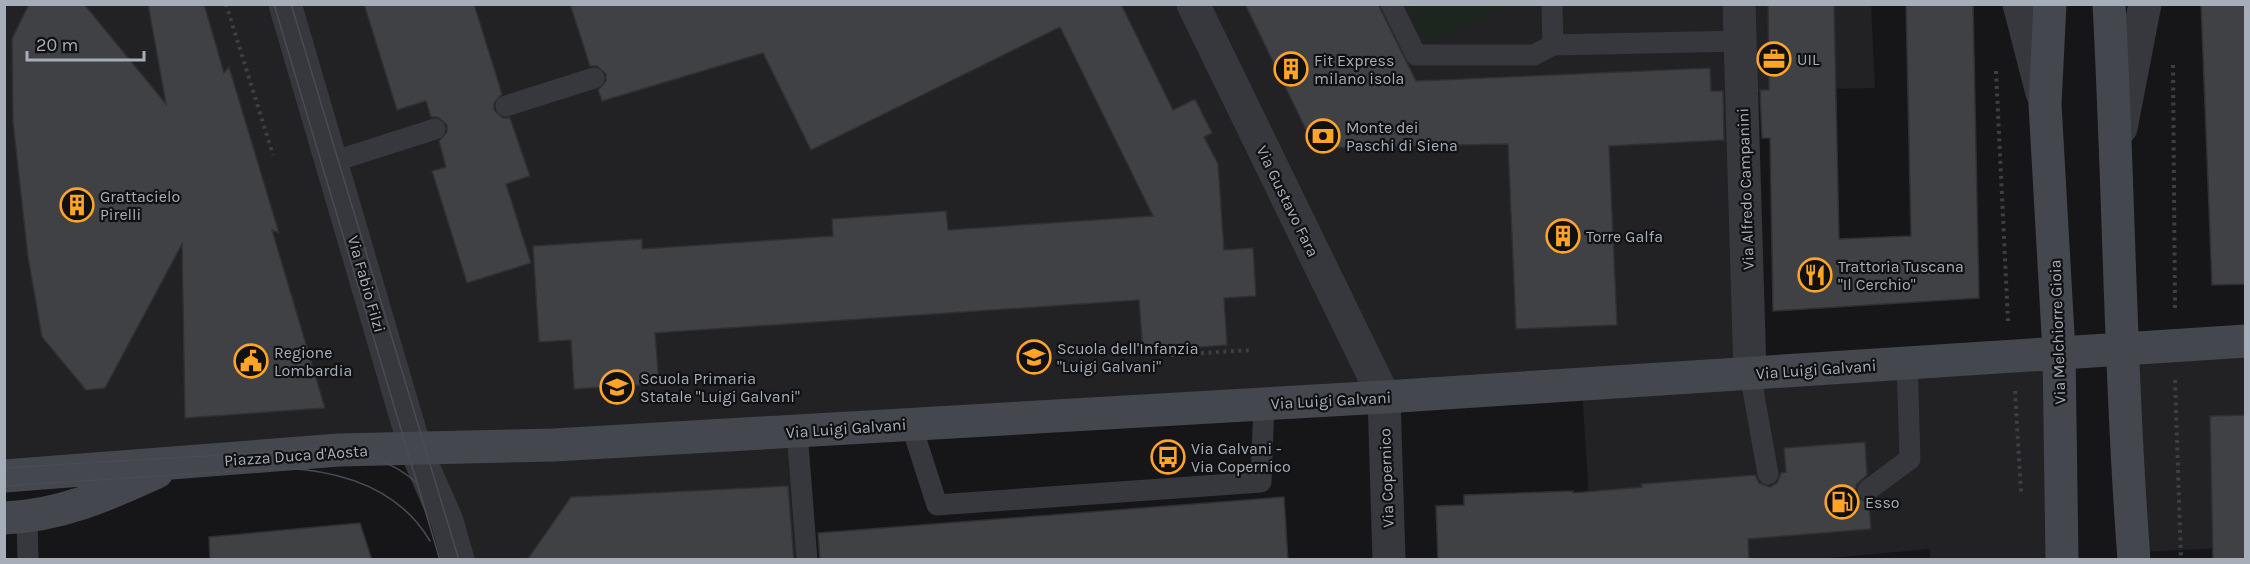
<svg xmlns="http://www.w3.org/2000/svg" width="2250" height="564" viewBox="0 0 2250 564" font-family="Karla,sans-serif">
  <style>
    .built { fill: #222225 }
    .green { fill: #1d261e }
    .building { fill: #404145; stroke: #303034; stroke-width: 1.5 }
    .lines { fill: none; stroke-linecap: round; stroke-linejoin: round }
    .path { stroke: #3c3f44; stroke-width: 4; stroke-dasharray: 3 4.5; stroke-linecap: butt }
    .lane { stroke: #36383d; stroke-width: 21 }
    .street { stroke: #36383d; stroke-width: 33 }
    .secondary { stroke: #44474e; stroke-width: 33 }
    .tram { stroke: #494c53; stroke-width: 1.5 }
    .labels { text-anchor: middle; stroke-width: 4.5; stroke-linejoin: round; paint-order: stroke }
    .poi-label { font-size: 16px; fill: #a6aeb9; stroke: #111113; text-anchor: start }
    .street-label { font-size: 16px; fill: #a6aeb9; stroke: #111113 }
  </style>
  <rect width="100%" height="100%" fill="#161618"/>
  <path class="built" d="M5 5H1188L1378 393 793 426 802 559H462L422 440 5 471Z
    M1198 5H1871L1875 88 1769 90 1745 95 1743 369 1387 393Z
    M2245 346V547L2139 552 2124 352Z
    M2054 357V559H1930V549L1808 560 1593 559 1582 390Z"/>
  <path class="green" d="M1408 5H1509L1435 42 1426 40Z"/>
  <path class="building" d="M29 4H84L166 104 148 4H204L224 73 229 67 279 233 272 230 325 408 185 418 182 244 105 388 86 390 42 337 28 257 13 122 12 39Z
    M364 4H474L502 94 494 103V110L503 118H510L530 176 506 184 531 263 467 283 432 171 446 167 439 141 447 132V125L438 117H431L426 101 397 110Z
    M570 4H1121L1173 110 1195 99 1212 133 1204 137 1218 164 1224 250 1253 248 1256 296 1224 298 1227 345 1143 351 1139 300 655 333 659 384 574 389 571 340 539 342 533 246 642 239V249L833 236 832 219 946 211 948 230 1153 216 1060 27 811 150 763 53 602 101 598 90 606 81V74L597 66H590Z
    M1245 4H1378L1416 81 1710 68 1711 91H1723L1724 140 1609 146 1617 325 1516 329 1508 144 1315 148Z
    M1768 4H1834L1839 239 1911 236 1906 4H1973L1979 298 1773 311 1770 138H1762L1760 90H1769Z
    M2201 4H2246V284L2212 285Z
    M2246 415V560H2213L2210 416Z
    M1865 442 1867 475 1857 484 1855 491 1858 498 1869 503 1871 529 1748 539 1749 560H1438L1436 506 1464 505V495L1573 491V493L1642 487 1641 484 1755 475 1759 483 1770 487 1777 483 1781 473 1786 472 1784 448Z
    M788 486 794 560H527L571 497Z
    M1284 497 1288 560H820L818 533Z
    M360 523 372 560H210L209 537Z"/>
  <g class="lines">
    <path class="path" d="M226 4 273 155
      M2173 65 2175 310
      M1996 71 2008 321
      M1171 355 1252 350
      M2175 380 2181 560
      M2015 391 2021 492"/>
    <path class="lane" d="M1391 4 1416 55H1534L1553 45 1740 41
      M1552 4 1553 45
      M506 106 594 78
      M332 162 435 129
      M1750 373 1768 474
      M911 424 937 505 1261 482 1264 403
      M797 431 807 560
      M1868 490 1910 459 1907 363
      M27 517 28 560"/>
    <path class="street" d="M285 4 415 448 447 521 458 560
      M1193 4 1384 397 1389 560
      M1739 4 1750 373
      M2019 4 2042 93
      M2121 128 2145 4"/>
    <path class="secondary" d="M2050 4 2045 104 2059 352 2062 560
      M2109 4C2119 190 2120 375 2134 560
      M4 476 339 450 554 445 1384 397 2246 341
      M4 518C60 516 107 495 157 472"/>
    <path class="tram" d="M274 4 440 560
      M291 4 459 560
      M4 468 320 449C357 452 390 458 418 484
      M4 486 284 468C342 471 399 488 430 541"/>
  </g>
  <defs>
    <g id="office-ring" transform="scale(1.725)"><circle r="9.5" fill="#111113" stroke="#ffa427" stroke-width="1.5"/><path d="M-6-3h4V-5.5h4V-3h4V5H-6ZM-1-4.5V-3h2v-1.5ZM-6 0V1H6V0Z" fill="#ffa427"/></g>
    <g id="building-ring" transform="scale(1.725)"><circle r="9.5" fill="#111113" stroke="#ffa427" stroke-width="1.5"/><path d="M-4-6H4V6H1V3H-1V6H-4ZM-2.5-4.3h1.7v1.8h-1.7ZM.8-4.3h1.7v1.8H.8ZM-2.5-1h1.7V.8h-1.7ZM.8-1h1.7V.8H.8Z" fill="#ffa427"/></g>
    <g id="bank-ring" transform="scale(1.725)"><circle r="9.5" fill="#111113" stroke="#ffa427" stroke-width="1.5"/><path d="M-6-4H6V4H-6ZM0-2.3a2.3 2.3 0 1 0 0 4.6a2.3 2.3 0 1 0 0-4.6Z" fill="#ffa427"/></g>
    <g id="restaurant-ring" transform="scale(1.725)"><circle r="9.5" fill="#111113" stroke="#ffa427" stroke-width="1.5"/><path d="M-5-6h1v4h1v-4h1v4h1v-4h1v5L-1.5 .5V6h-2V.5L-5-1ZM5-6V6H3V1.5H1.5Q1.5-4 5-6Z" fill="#ffa427"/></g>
    <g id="school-ring" transform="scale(1.725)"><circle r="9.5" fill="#111113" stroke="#ffa427" stroke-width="1.5"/><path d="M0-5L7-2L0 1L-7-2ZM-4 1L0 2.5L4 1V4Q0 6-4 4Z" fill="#ffa427"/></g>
    <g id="civic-ring" transform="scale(1.725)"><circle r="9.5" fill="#111113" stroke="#ffa427" stroke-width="1.5"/><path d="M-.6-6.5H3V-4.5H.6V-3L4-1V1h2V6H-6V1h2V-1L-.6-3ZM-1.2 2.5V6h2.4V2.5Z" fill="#ffa427"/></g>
    <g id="bus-ring" transform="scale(1.725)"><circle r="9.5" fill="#111113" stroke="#ffa427" stroke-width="1.5"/><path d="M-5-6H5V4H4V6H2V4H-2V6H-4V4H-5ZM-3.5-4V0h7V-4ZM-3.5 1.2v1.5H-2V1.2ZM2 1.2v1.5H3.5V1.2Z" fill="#ffa427"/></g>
    <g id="fuel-ring" transform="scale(1.725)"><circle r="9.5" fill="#111113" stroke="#ffa427" stroke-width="1.5"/><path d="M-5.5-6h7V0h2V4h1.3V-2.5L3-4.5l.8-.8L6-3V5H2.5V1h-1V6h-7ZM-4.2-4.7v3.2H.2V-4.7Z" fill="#ffa427"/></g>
  </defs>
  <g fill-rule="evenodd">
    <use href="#office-ring" x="1774" y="59"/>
    <use href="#building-ring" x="1291" y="69"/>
    <use href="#bank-ring" x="1323" y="136"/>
    <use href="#building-ring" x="77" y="205"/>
    <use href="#building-ring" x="1563" y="236"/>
    <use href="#restaurant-ring" x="1815" y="275"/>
    <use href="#school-ring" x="1034" y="357"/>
    <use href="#civic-ring" x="251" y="361"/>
    <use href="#school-ring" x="617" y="387"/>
    <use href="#bus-ring" x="1168" y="457"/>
    <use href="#fuel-ring" x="1842" y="502"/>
  </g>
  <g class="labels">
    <g class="poi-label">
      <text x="1797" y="65">UIL</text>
      <text x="1314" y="66">Fit Express<tspan x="1314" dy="18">milano isola</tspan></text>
      <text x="1346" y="133">Monte dei<tspan x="1346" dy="18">Paschi di Siena</tspan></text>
      <text x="100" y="202">Grattacielo<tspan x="100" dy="18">Pirelli</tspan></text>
      <text x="1586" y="242">Torre Galfa</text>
      <text x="1838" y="272">Trattoria Tuscana<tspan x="1838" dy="18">"Il Cerchio"</tspan></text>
      <text x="1057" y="354">Scuola dell'Infanzia<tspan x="1057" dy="18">"Luigi Galvani"</tspan></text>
      <text x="274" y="358">Regione<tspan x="274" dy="18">Lombardia</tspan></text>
      <text x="640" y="384">Scuola Primaria<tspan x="640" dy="18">Statale "Luigi Galvani"</tspan></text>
      <text x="1191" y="454">Via Galvani -<tspan x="1191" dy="18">Via Copernico</tspan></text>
      <text x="1865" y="508">Esso</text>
    </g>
    <g class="street-label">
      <text transform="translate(1745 189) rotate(-92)" y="6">Via Alfredo Campanini</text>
      <text transform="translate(1288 201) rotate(64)" y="6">Via Gustavo Fara</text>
      <text transform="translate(367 284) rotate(74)" y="6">Via Fabio Filzi</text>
      <text transform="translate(2057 332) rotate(-92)" y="6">Via Melchiorre Gioia</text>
      <text transform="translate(1816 369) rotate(-4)" y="6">Via Luigi Galvani</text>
      <text transform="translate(1331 400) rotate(-3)" y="6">Via Luigi Galvani</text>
      <text transform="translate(846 428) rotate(-4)" y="6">Via Luigi Galvani</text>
      <text transform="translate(296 455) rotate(-4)" y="6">Piazza Duca d'Aosta</text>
      <text transform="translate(1386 478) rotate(-92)" y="6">Via Copernico</text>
    </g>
  </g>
  <rect width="2250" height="564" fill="none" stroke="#a6aeb9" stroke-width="12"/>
  <path d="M27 51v9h117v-9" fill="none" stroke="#a6aeb9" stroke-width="3"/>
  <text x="36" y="51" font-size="18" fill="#a6aeb9" stroke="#111113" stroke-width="4.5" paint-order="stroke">20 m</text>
</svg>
